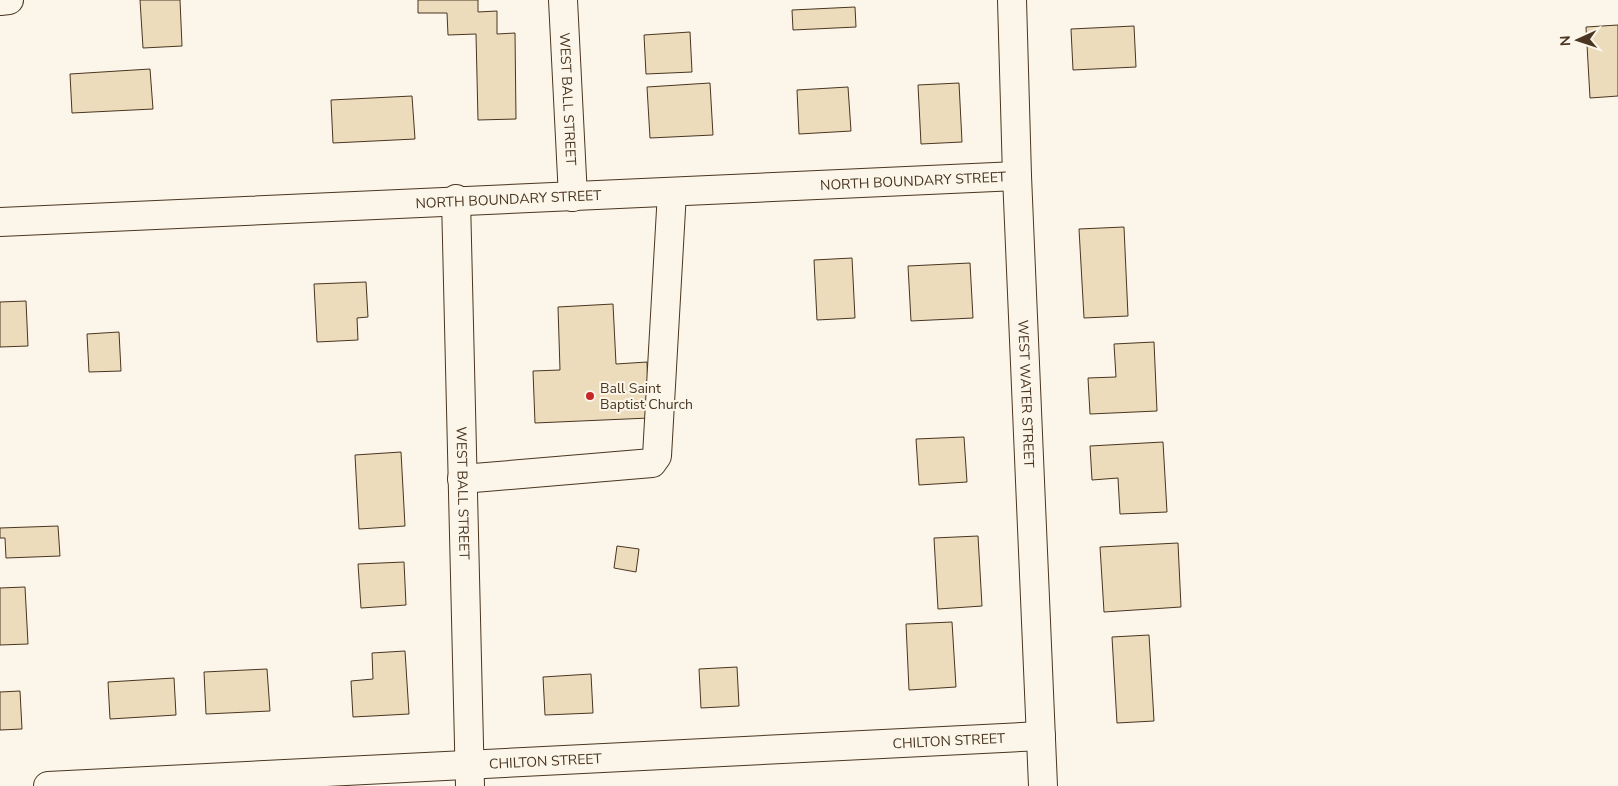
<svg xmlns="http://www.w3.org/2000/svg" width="1618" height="786" viewBox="0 0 1618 786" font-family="'Nunito Sans',sans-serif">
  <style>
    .building { fill: #ecdcbc; stroke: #4a3520 }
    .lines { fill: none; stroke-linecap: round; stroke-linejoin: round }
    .minor-casing { stroke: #4a3520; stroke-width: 30 }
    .minor { stroke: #fbf6e9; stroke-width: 28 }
    .poi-dot { fill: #c62828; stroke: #fbf6e9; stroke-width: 2 }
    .labels { text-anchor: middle; stroke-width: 4; stroke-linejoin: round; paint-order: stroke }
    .street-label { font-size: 14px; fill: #4a3520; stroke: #fbf6e9 }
    .poi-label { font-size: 14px; fill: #4a3520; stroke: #fbf6e9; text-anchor: start }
  </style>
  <rect width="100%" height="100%" fill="#fbf6e9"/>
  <path class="building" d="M140 0H180L182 46 143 48Z
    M418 0H478V12L497 11V34L515 33 516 119 478 120 476 34 448 35 447 13H418Z
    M855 7 856 27 793 30 792 10Z
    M1618 25V96L1590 98 1586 27Z
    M1134 26 1136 67 1073 70 1071 29Z
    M690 32 692 72 646 74 644 35Z
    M150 69 153 109 72 113 70 74Z
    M710 83 713 135 650 138 647 87Z
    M959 83 962 142 921 144 918 85Z
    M848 87 851 131 799 134 797 90Z
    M412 96 415 139 333 143 331 100Z
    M1124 227 1128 316 1084 318 1079 229Z
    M852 258 855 318 817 320 814 260Z
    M970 263 973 318 911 321 908 266Z
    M366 282 368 317 357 318 358 340 317 342 314 284Z
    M26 301 28 346 0 347V302Z
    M613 304 616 364 647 362 649 418 535 423 533 371 560 370 558 307Z
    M119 332 121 371 89 372 87 334Z
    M1154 342 1157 411 1090 414 1088 378 1116 377 1114 344Z
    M964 437 967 482 919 485 916 439Z
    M1163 442 1167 512 1120 514 1118 478 1092 480 1090 446Z
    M401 452 405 526 359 529 355 455Z
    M58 526 60 556 6 558 5 538H0V528Z
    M978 536 982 606 938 609 934 538Z
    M1178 543 1181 607 1104 612 1100 547Z
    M617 546 639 549 636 572 614 568Z
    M404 562 406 605 361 608 358 564Z
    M25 587 28 644 0 645V588Z
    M952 622 956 687 909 690 906 624Z
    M1149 635 1154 721 1117 723 1112 637Z
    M405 651 409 714 353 717 351 681 373 679 372 653Z
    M737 667 739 706 701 708 699 669Z
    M267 669 270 711 206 714 204 672Z
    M591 674 593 713 545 715 543 677Z
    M174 678 176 715 110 719 108 682Z
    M20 691 22 729 0 730V692Z"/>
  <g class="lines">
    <g class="minor-casing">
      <g id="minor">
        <path id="s1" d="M563 0 573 197"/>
        <path id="s2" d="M1012 0 1017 176 1043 786"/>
        <path d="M0 1 9 0"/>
        <path id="s3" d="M456 199 470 786"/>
        <path id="s4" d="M0 222 1017 176"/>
        <path d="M462 479 652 463 657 456 672 192"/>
        <path id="s5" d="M48 786 1041 736"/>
      </g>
    </g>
    <use href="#minor" class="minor"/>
  </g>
  <circle class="poi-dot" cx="590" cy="396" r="5"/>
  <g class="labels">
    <g class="street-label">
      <text dy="5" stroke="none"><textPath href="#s1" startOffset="99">WEST BALL STREET</textPath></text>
      <text dy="5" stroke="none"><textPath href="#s4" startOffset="914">NORTH BOUNDARY STREET</textPath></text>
      <text dy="5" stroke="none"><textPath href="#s4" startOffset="509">NORTH BOUNDARY STREET</textPath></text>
      <text dy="5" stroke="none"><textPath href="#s2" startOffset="394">WEST WATER STREET</textPath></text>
      <text dy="5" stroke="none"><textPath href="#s3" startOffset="294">WEST BALL STREET</textPath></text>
      <text dy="5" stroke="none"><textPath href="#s5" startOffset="902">CHILTON STREET</textPath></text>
      <text dy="5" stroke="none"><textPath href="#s5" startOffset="498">CHILTON STREET</textPath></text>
    </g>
    <g class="poi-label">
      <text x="600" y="393">Ball Saint<tspan x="600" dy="16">Baptist Church</tspan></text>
    </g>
  </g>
  <g transform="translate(1578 40) rotate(267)" stroke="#fbf6e9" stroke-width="4" paint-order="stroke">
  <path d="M0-4L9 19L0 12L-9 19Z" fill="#4a3520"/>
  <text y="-8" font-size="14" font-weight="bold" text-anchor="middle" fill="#4a3520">N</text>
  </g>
</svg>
